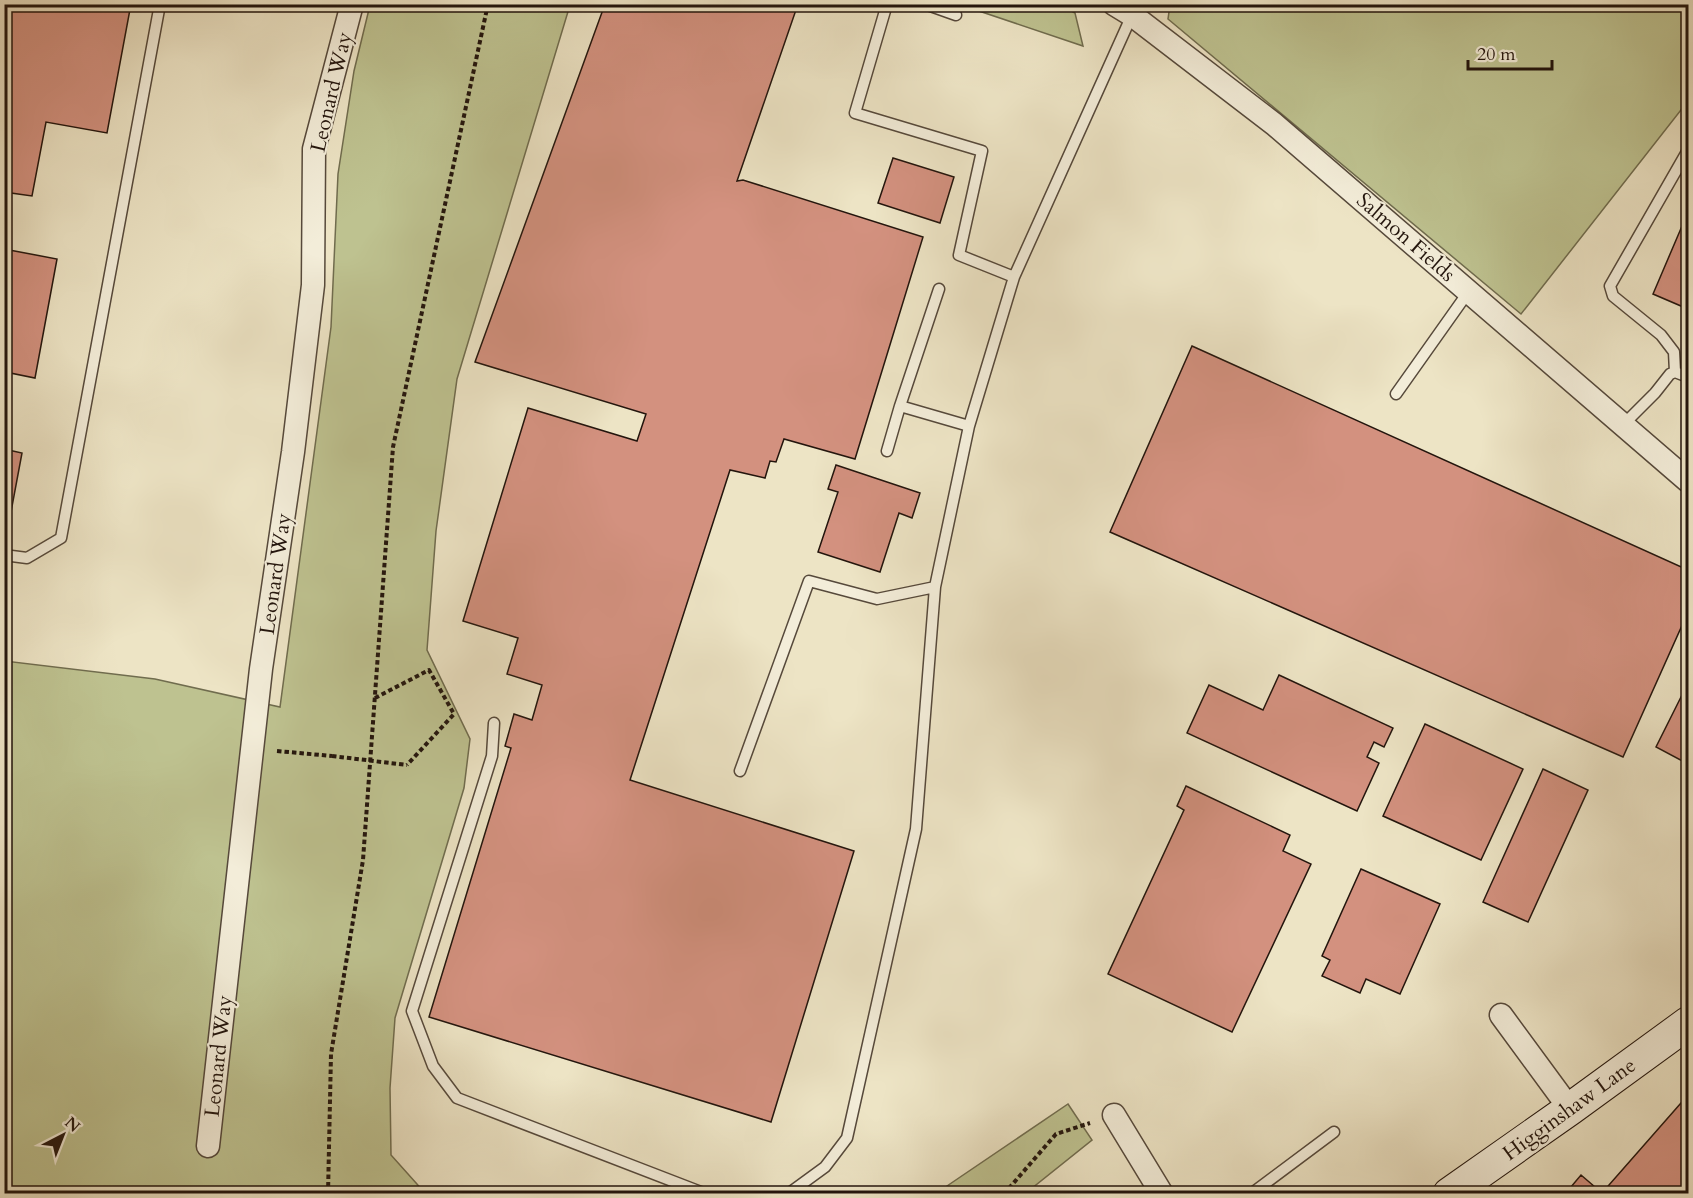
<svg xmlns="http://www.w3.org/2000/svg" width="1693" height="1198" viewBox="0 0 1693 1198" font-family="Cardo,serif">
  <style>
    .green { fill: #bec290; stroke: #706c4e; stroke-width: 1.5 }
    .building { fill: #d3917f; stroke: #23150d; stroke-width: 1.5 }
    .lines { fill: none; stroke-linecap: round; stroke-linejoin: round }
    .service-casing { stroke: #56493b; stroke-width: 13 }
    .minor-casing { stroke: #56493b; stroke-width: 25 }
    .secondary-casing { stroke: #23150d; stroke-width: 34 }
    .path { stroke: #23150d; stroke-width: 4; stroke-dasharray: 4.5 3; stroke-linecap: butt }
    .service { stroke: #f3edd9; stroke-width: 10 }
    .minor { stroke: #f3edd9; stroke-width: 22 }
    .secondary { stroke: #f3edd9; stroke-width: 32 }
    .path-bridge { stroke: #23150d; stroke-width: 4; stroke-dasharray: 4.5 3; stroke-linecap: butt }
    .labels { text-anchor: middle; stroke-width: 4.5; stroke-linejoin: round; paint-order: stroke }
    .street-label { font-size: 21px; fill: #23150d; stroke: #f3edd9 }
  </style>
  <rect width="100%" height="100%" fill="#ede4c5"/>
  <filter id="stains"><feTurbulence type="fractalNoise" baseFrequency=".00333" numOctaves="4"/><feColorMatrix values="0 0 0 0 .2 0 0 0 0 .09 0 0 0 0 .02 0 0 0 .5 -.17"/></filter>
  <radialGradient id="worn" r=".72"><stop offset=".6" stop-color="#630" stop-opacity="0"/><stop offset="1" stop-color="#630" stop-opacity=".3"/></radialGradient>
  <path class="green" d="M370 5H570L457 379 436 531 427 650 470 739 464 788 395 1018 390 1088 391 1155 425 1193 5 1194V661L155 679 280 707 331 327 338 174 354 71Z
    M961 5H1061L1075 13 1083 46Z
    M1170 5H1688V101L1521 314 1168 19Z
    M1068 1104 1092 1140 1031 1189 1033 1193H941L947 1186Z"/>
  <path class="building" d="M4 4H131L107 133 46 122 32 196 4 192Z
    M605 4H798L737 181 743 180 923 237 855 459 784 439 776 462 770 461 765 478 730 470 630 780 854 851 771 1122 429 1017 511 748 505 746 514 714 532 720 542 685 507 674 518 638 463 621 528 408 637 441 646 414 475 362Z
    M893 158 954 177 940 223 878 203Z
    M1688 212V309L1653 294Z
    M4 249 57 259 35 378 10 373 4 400Z
    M1192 346 1688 570V612L1623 757 1110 532Z
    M4 449 22 453 5 544H4Z
    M836 465 920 493 912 518 899 513 880 572 818 552 838 492 828 489Z
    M1279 675 1393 728 1384 747 1374 742 1367 757 1379 763 1357 811 1187 733 1209 685 1263 710Z
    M1688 683V764L1656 747Z
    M1425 724 1523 769 1481 860 1383 816Z
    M1543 769 1588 790 1528 922 1483 902Z
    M1186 786 1290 835 1283 851 1311 864 1232 1032 1108 974 1184 810 1177 806Z
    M1361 869 1440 904 1400 994 1366 979 1360 993 1322 976 1330 960 1322 956Z
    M1688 1095V1194H1565L1581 1175 1602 1193Z"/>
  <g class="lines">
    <g class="service-casing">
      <path id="service" d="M887 4 855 113 982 151 959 255 1014 277
        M925 4 956 15
        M1675 372 1674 352 1661 335 1613 296 1610 286 1688 150
        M1396 394 1469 291
        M900 406 969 426
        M1624 424 1655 393 1670 374 1675 372 1688 377
        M887 451 900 406 939 289
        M4 555 27 558 61 538 160 4
        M494 723 492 756 412 1011 433 1066 457 1098 706 1194
        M740 771 809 581 877 599 935 587
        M788 1194 825 1167 847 1138 916 829 935 587 969 426 1014 277 1132 15
        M1251 1194 1334 1132"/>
    </g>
    <g class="minor-casing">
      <path id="minor" d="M1114 4 1132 15 1274 124 1688 481
        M1501 1015 1570 1109
        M1114 1115 1162 1194
        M208 1146 261 669 293 452 313 285 314 149 352 4"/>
    </g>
    <g class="secondary-casing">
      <path id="secondary" d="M1449 1194 1570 1109 1688 1023"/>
    </g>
    <path class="path" d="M375 698 429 670 454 714 407 765
      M277 751 332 756
      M328 1194 331 1054 363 860 393 447 488 4
      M1004 1194 1056 1134 1090 1123"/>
    <use href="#service" class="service"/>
    <use href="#minor" class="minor"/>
    <use href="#secondary" class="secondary"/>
    <path class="path-bridge" d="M332 756 407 765"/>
  </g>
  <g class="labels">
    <g class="street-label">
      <text transform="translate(331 92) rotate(-77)" y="7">Leonard Way</text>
      <text transform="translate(1406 237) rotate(41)" y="7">Salmon Fields</text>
      <text transform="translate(275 574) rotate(-82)" y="7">Leonard Way</text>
      <text transform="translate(218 1056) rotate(-84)" y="7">Leonard Way</text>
      <text transform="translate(1569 1109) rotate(-36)" y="7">Higginshaw Lane</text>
    </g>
  </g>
  <rect width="1693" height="1198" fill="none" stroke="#ede4c5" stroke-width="24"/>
  <rect x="6" y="6" width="1681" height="1186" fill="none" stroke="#23150d" stroke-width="3"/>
  <rect x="12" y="12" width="1669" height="1174" fill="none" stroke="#23150d" stroke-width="1.5"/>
  <g transform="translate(63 1135) rotate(42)" stroke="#f3edd9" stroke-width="4.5" paint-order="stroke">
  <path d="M0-4.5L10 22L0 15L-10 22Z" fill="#23150d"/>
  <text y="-9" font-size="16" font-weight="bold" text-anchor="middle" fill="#23150d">N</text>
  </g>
  <path d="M1468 60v9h84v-9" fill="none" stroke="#23150d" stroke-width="3"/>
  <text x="1477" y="60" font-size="18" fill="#23150d" stroke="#f3edd9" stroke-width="4.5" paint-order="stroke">20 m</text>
  <rect width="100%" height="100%" filter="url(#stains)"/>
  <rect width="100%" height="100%" fill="url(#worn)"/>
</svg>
